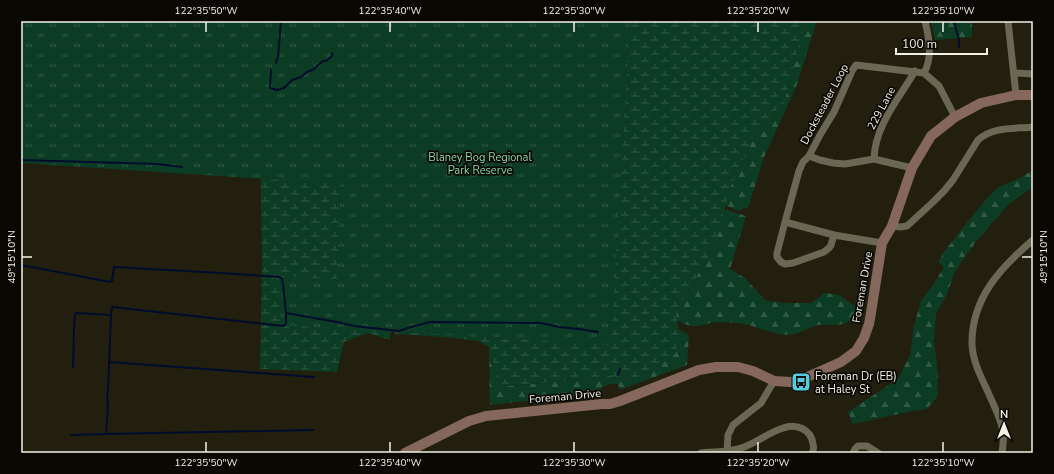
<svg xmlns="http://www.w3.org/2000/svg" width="1054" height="474" viewBox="0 0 1054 474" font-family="'Nunito Sans',sans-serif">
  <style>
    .forest { fill: url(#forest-firs) }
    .wetland { fill: url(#wetland-marsh) }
    .park { fill: url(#park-tufts) }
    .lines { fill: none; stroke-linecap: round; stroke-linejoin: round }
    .stream { stroke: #000c2c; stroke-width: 2 }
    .street { stroke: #6a6754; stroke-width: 7 }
    .secondary { stroke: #85685b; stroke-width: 10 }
    .ticks { fill: none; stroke: #f4f2e7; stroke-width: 1.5 }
    .labels { text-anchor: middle; stroke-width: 3.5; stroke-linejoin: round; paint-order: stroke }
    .street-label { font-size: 11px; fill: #f4f2e7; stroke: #0a0803 }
    .park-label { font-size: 11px; fill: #89d6a9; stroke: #0a0803 }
    .poi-label { font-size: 11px; fill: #f4f2e7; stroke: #0a0803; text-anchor: start }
    .neatline { fill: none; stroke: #f4f2e7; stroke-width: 1.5 }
    .ticks-label { font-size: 10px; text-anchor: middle; fill: #f4f2e7 }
  </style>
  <defs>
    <pattern id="forest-firs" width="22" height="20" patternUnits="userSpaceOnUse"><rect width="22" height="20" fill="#0c3c24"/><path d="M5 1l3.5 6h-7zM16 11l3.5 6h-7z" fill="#305944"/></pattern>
    <pattern id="wetland-marsh" width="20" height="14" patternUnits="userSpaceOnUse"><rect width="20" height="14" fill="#0c3c24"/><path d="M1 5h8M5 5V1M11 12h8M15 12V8" fill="none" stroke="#305944"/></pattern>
    <pattern id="park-tufts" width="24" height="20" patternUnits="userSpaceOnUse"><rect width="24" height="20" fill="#0c3c24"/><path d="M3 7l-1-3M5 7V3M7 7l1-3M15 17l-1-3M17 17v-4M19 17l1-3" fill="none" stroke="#305944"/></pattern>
  </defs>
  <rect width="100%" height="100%" fill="#221f0e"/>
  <path class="forest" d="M805 21H816L815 27 796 87 764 157 748 208H743L741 210 739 211 725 205 730 188 756 131 784 103Z
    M931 21H972V37L935 40Z
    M1033 170V187L1009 204 979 238 961 262 954 274 947 294 936 314 934 340 938 375 937 397 927 409 912 411 853 424 848 412 898 379 910 355 914 325 921 301 933 285 944 267 938 262 944 252 981 205 997 188 1020 178Z
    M724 209 746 216 730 269 745 278 766 301 786 303H811L825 293 839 295 853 305 861 309C856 313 851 321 846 323 837 327 827 323 818 325 804 329 797 337 781 334 765 332 752 324 736 323 731 323 724 322 718 322 700 324 695 331 677 320L676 311 711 252Z
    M678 329 689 335 687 365 619 390 618 384H610L602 387 600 393 490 405 489 347 494 366 502 384 511 386 610 376 629 380 679 335Z"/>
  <path class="wetland" d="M73 21H805L784 103 756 131 730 188 721 222 711 252 676 311 679 335 676 353 653 371 629 380 610 376 511 386 502 384 494 366 489 347 478 341 445 337 395 334 396 328 392 312 390 340 368 333 344 342 337 372 260 369 262 261 259 77Z"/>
  <path class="park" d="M21 21H630L611 345 280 325 282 276 337 280 340 184 21 163Z"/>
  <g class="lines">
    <path class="stream" d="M954 21 959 40V47
      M276 63 278 56 281 21
      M271 70 270 88 277 90 284 88 292 80 301 77 307 72 314 69 323 61H326L332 56V53
      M21 160 157 164 182 167
      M21 265 110 282 112 281 114 267 221 273 279 277 282 279 283 284 286 313 337 322 354 326 399 331 411 327 430 322 523 323H541L559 327 579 329 598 332
      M110 362 314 377
      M73 367C74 350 73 332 75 314L77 313 111 315 112 307 284 326 286 323V313
      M618 375 620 369
      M106 434 313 430
      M71 435 106 434 108 406 107 395 108 392 111 315"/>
    <path class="street" d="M1008 21 1016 95
      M924 73C933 57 929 38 925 21
      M1014 73 1033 74
      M809 156 820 160 833 163 845 164 874 159 912 168
      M874 159C875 125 899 99 915 71
      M785 222 799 171 803 162 809 156 820 135 834 112 852 71 856 65 924 73 939 86 955 117
      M892 226 900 227 907 226 932 203 944 191 953 180 978 140C994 126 1014 129 1033 127
      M834 235 785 222 777 253V257L781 262 785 264 793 263 824 252 829 248 831 245 834 235 882 243
      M727 451 728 435 733 425 761 403 774 381
      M701 453C713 452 726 452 738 449 754 445 767 433 783 428 796 423 811 429 813 444 814 448 814 450 812 453
      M853 453 855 449 858 446H867L878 453
      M1002 453C1003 446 1004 438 1003 432 1001 418 993 404 988 392 981 377 973 362 972 345 971 299 1000 268 1033 240"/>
    <path class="secondary" d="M405 453 469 421 486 416 602 404H610L620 401 699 370 716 367H738L753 371 774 381 791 382 805 378 841 362 856 351 864 338 869 324 871 313 882 243 892 226 912 168 931 136 955 117 981 103 1016 95H1033"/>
  </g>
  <path class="ticks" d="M206 22V32M390 22V32M574 22V32M758 22V32M943 22V32M22 257H32M1022 257H1032M206 442V452M390 442V452M574 442V452M758 442V452M943 442V452"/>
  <defs>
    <g id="bus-square" transform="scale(1)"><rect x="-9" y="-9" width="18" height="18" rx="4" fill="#54cadd" stroke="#0a0803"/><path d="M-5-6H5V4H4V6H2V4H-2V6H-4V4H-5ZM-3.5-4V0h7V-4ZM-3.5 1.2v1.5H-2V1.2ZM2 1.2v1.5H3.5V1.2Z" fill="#111"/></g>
  </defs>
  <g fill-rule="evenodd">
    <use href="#bus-square" x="801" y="382"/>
  </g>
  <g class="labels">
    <g class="street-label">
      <text transform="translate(824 104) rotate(-62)" y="4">Docksteader Loop</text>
      <text transform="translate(881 108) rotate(-62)" y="4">229 Lane</text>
      <text transform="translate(862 287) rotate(-80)" y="4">Foreman Drive</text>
      <text transform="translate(565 396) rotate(-5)" y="4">Foreman Drive</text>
    </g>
    <g class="park-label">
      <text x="480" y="161">Blaney Bog Regional<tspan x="480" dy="13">Park Reserve</tspan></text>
    </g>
    <g class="poi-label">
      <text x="815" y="380">Foreman Dr (EB)<tspan x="815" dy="13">at Haley St</tspan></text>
    </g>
  </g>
  <rect width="1054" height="474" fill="none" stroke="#0a0803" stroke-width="44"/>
  <g transform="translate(1004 424)" stroke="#0a0803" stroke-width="3" paint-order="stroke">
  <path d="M0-3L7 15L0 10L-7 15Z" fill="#f4f2e7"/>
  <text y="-6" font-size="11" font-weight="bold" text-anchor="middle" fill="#f4f2e7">N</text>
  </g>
  <path d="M896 48v6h91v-6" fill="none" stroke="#f4f2e7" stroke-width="2"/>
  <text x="902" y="48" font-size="12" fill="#f4f2e7" stroke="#0a0803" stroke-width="3" paint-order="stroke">100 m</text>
  <rect x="22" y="22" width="1010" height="430" class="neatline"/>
  <g class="ticks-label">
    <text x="206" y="14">122°35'50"W</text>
    <text x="390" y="14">122°35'40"W</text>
    <text x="574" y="14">122°35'30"W</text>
    <text x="758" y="14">122°35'20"W</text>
    <text x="943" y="14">122°35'10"W</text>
    <text transform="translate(11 257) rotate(-90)" y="4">49°15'10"N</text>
    <text transform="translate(1043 257) rotate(-90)" y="4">49°15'10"N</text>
    <text x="206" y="466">122°35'50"W</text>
    <text x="390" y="466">122°35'40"W</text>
    <text x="574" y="466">122°35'30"W</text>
    <text x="758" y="466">122°35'20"W</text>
    <text x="943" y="466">122°35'10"W</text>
  </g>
</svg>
